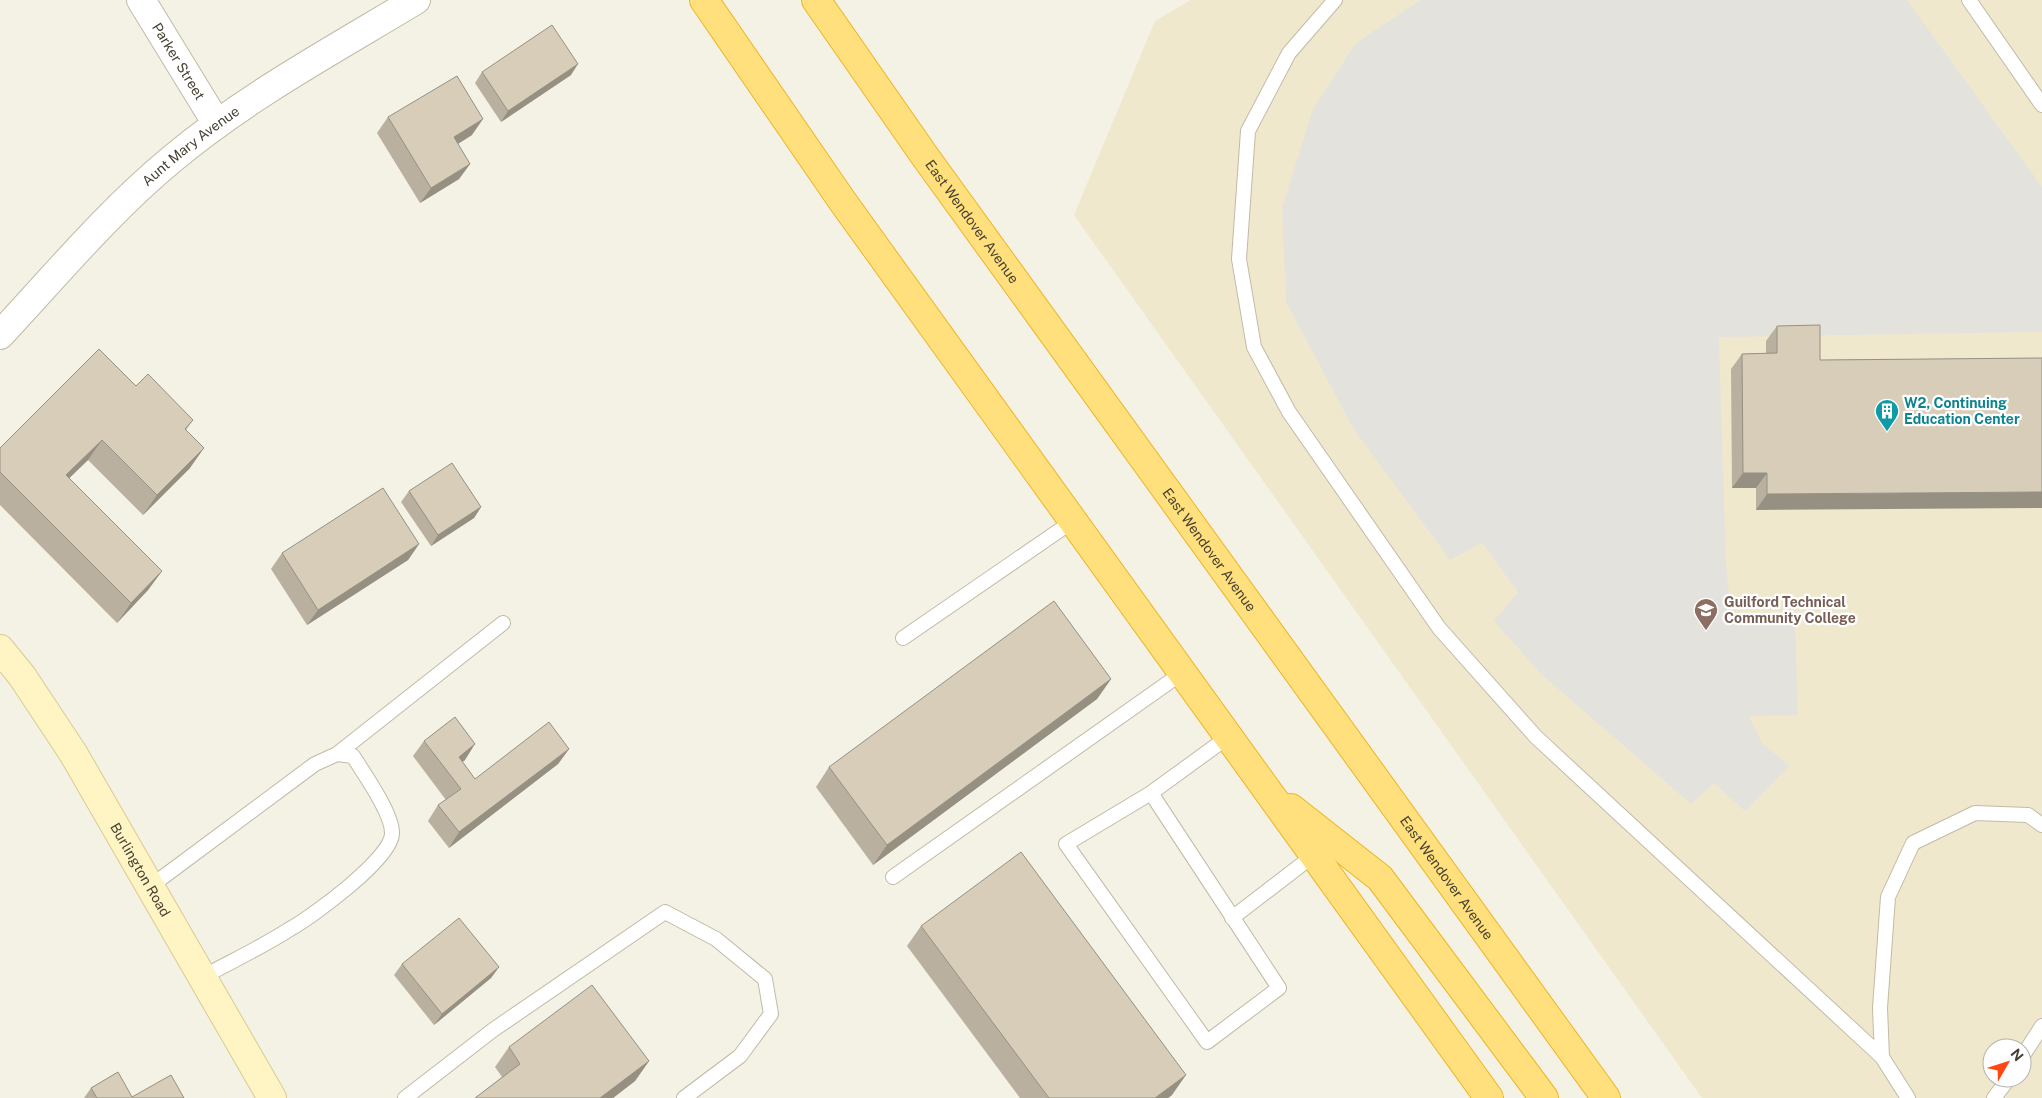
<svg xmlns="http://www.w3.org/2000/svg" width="2042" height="1098" viewBox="0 0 2042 1098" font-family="'Public Sans',sans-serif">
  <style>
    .education { fill: #efe8cd; fill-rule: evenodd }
    .parking { fill: #e4e2dd }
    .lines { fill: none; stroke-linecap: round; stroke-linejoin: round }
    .service-casing { stroke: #c1baa6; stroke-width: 16 }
    .minor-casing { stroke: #c1baa6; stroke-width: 30 }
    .secondary-casing { stroke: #d9cb8f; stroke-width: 30 }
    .trunk-casing { stroke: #eeb425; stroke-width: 30 }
    .service { stroke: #fff; stroke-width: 14 }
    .minor { stroke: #fff; stroke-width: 28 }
    .secondary { stroke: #fff5c4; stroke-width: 28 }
    .trunk { stroke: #ffe07c; stroke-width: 28 }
    .wall { fill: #b9b09f }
    .shaded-wall { fill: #969082 }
    .building { fill: #d7cdb9; stroke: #969082 }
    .labels { text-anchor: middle; stroke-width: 4.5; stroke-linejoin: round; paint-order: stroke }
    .street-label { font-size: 14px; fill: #474134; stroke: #fff }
    .culture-label { font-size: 14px; font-weight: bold; fill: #0d838f; stroke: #fff; text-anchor: start }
    .education-label { font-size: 14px; font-weight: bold; fill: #785e54; stroke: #fff; text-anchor: start }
  </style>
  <rect width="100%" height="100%" fill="#f4f1e5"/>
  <path class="education" d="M1191 0H2042V1098H1702L1074 215 1155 21ZM1992 1048H2022V1078H1992Z"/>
  <path class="parking" d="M1421 0H1907L2042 187V332L1719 337 1726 565 1731 613 1795 622 1798 715 1749 716 1762 743 1789 766 1745 811 1714 783 1691 804 1541 674 1494 621 1518 592 1482 543 1450 560 1353 428 1286 302 1282 208 1313 109 1356 43Z"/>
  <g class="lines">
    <g class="service-casing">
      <path id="service" d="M1335 0 1289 53 1248 131 1239 259 1254 347 1289 412 1439 628 1536 737 1882 1057
        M1969 0 2042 105
        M903 638 1073 521
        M337 754 503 623
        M1151 793 1279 988 1207 1042 1066 844 1151 793 1228 737
        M893 877 1182 673
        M151 886 315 764 337 754 353 756C364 774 393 814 392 834 391 859 313 916 290 929 262 947 232 961 203 977
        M1232 918 1314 855
        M2022 1057 2042 1026
        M405 1098 493 1030 665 912 716 939 765 979 771 1014 740 1056 684 1098
        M1908 1098 1882 1057 1880 1008 1888 897 1913 843 1975 813 2028 815 2042 825
        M1994 1098 2009 1078"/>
    </g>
    <g class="minor-casing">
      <g id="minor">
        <path id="s1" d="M141 0 217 124"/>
        <path id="s2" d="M0 335C55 276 109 211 172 159 246 97 333 50 416 0"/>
      </g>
    </g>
    <g class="secondary-casing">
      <g id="secondary">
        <path id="s3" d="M0 649 22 676 73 753 272 1098"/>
      </g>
    </g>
    <g class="trunk-casing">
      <g id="trunk">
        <path d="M704 0 843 202 1489 1098"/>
        <path id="s4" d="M816 0 924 155 1606 1098"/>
        <path d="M1291 808 1380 878 1544 1098"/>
      </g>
    </g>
    <use href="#service" class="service"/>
    <use href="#minor" class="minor"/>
    <use href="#secondary" class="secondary"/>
    <use href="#trunk" class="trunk"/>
  </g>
  <path class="wall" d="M482 72 571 75 501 122 475 83Z
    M388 117 472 135 458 144 470 164 459 179 420 203 377 133Z
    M1777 326 1820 360 2042 358 1756 510V488H1732L1731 369 1742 354 1766 353V341Z
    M136 386 193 420 186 430 190 468 143 515 88 460 69 478 162 571 148 590 117 623 0 505V448Z
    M409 491 481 507 474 518 431 546 401 502Z
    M419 544 408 560 307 625 271 569 282 553Z
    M1111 679 1097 699 873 865 816 787 829 767Z
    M424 741 465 760 462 762 475 779 569 749 558 764 449 848 428 821 438 805 446 800 413 756Z
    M921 926 1172 1095 1168 1098H1020L907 946Z
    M402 964 499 967 491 978 434 1025 394 975Z
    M509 1047 649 1061 635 1081 613 1098H475L502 1077 495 1067Z
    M91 1088 132 1097 184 1098H84Z"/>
  <path class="shaded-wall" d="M578 64 571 75 501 122 508 111Z
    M483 119 472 135 443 153 454 137Z
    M470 164 459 179 420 203 431 188Z
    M102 440 88 460 52 495 66 475Z
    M204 448 190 468 143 515 157 495Z
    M1743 473H1767L1756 488H1732Z
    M2042 492V508L1756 510 1767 494Z
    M481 507 474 518 431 546 438 535Z
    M419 544 408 560 307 625 318 610Z
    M162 571 148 590 117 623 131 603Z
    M1111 679 1097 699 873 865 887 845Z
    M475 744 465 760 448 773 459 757Z
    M569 749 558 764 449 848 459 832Z
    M499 967 491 978 434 1025 442 1014Z
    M649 1061 635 1081 613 1098H600Z
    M1186 1075 1172 1095 1168 1098H1155Z"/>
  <path class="building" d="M552 25 578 64 508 111 482 72Z
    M457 76 483 119 454 137 470 164 431 188 388 117Z
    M1820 325V360L2042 358V492L1767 494V473H1743L1742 354 1777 353V326Z
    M99 349 136 386 148 374 193 420 185 429 204 448 157 495 102 440 66 475 162 571 131 603 0 472V448Z
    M452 463 481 507 438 535 409 491Z
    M383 488 419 544 318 610 282 553Z
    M1054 601 1111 679 887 845 829 767Z
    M455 717 475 744 459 757 475 779 549 722 569 749 459 832 438 805 461 789 424 741Z
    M1021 852 1186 1075 1155 1098H1049L921 926Z
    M459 918 499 967 442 1014 402 964Z
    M592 985 649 1061 600 1098H475L520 1064 509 1047Z
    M118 1072 132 1097 171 1075 184 1098H97L91 1088Z"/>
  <defs>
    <g id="building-pin" transform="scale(1.25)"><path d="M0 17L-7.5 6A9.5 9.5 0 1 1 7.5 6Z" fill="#0f9aa8" stroke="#fff"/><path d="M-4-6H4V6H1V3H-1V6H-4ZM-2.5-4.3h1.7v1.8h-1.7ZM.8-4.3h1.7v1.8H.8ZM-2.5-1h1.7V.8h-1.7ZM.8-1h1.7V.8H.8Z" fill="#fff"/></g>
    <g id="university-pin" transform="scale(1.25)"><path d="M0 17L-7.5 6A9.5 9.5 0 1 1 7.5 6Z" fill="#8d6e63" stroke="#fff"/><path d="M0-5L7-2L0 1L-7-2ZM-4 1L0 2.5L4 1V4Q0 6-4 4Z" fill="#fff"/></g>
  </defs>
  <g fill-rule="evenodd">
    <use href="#building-pin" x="1887" y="411"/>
    <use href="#university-pin" x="1706" y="610"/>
  </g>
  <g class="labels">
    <g class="street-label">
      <text dy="5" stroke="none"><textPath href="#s1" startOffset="72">Parker Street</textPath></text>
      <text dy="5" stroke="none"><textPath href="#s2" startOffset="269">Aunt Mary Avenue</textPath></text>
      <text dy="5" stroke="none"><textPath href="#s4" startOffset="271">East Wendover Avenue</textPath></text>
      <text dy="5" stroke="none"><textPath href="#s4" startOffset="676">East Wendover Avenue</textPath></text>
      <text dy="5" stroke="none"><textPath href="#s3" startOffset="262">Burlington Road</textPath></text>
      <text dy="5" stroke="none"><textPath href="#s4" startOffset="1081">East Wendover Avenue</textPath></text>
    </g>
    <g class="culture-label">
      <text x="1904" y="408">W2, Continuing<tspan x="1904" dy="16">Education Center</tspan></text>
    </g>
    <g class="education-label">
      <text x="1724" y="607">Guilford Technical<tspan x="1724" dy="16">Community College</tspan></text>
    </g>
  </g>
  <g transform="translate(2007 1063) rotate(51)"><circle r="24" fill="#ffffff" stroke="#b5b3ae"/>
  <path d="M0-4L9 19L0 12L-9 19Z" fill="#ff4811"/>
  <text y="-8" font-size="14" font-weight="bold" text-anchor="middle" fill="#474134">N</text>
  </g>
</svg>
